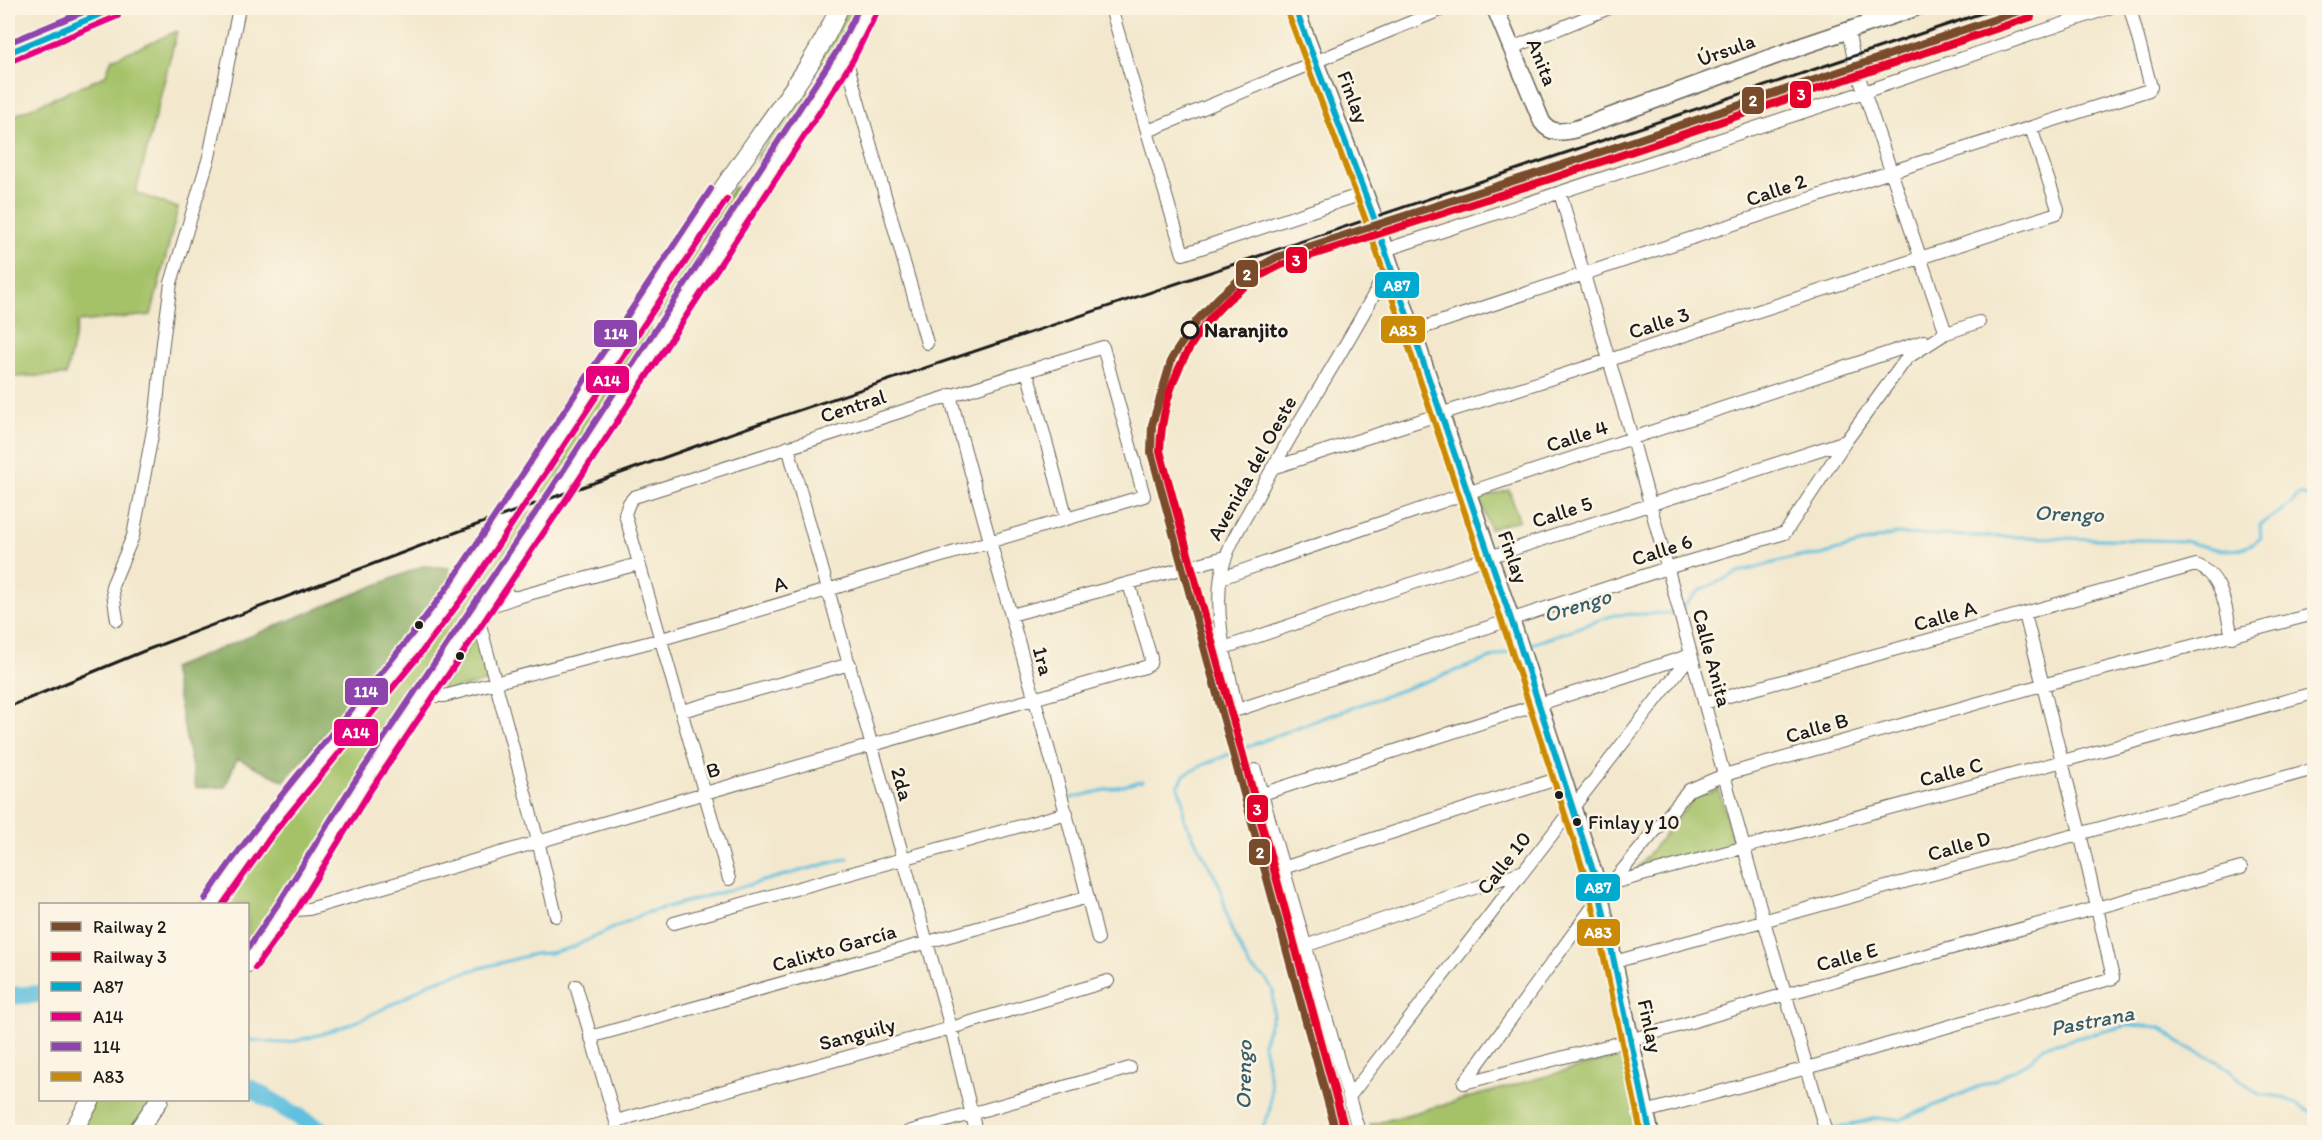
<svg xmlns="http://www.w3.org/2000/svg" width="2322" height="1140" viewBox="0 0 2322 1140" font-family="Itim,sans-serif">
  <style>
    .green { fill: #a5c269; stroke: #606f42; stroke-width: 1.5 }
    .forest { fill: #84a85d; stroke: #50623c; stroke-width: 1.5 }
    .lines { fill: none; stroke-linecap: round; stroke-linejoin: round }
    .stream { stroke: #60c0df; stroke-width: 3 }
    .river { stroke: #60c0df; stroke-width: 18 }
    .street-casing { stroke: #67635a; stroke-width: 14 }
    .secondary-casing { stroke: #67635a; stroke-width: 19 }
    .primary-casing { stroke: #67635a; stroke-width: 20 }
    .street { stroke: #fff; stroke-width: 12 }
    .secondary { stroke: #fff; stroke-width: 16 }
    .primary { stroke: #fff; stroke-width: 18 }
    .rail { stroke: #1c1c1c; stroke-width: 3 }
    .bus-1-casing { stroke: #fcf5e5; stroke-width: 10 }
    .bus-2-casing { stroke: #fcf5e5; stroke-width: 10 }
    .bus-3-casing { stroke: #fcf5e5; stroke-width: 10 }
    .bus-4-casing { stroke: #fcf5e5; stroke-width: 10 }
    .bus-1 { stroke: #00a9ce; stroke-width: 6 }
    .bus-2 { stroke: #e5007d; stroke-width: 6 }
    .bus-3 { stroke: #8e44ad; stroke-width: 6 }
    .bus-4 { stroke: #cb8a06; stroke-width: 6 }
    .rail-1-casing { stroke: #fcf5e5; stroke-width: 12 }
    .rail-2-casing { stroke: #fcf5e5; stroke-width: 12 }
    .rail-1 { stroke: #7a4b2a; stroke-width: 8 }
    .rail-2 { stroke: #e4002b; stroke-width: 8 }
    .stop-dot { fill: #fcf5e5; stroke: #1c1c1c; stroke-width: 3 }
    .bus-dot { fill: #1c1c1c; stroke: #fcf5e5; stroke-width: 2 }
    .labels { text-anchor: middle; stroke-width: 5; stroke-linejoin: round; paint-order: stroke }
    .bus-label { font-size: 20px; fill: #1c1c1c; stroke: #fcf5e5; text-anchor: start }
    .street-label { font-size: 21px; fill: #1c1c1c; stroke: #fcf5e5 }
    .stop-label { font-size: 21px; font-weight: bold; fill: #1c1c1c; stroke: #fcf5e5; text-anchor: start }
    .water-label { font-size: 22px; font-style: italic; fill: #375e6a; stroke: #fcf5e5 }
    .line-badge { stroke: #fcf5e5; stroke-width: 2 }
    .badge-label { font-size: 16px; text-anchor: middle; font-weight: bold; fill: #fff }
  </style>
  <rect width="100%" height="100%" fill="#fcf5e5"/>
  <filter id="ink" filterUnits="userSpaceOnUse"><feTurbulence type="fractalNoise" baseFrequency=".0167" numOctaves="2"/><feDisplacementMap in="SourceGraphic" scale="12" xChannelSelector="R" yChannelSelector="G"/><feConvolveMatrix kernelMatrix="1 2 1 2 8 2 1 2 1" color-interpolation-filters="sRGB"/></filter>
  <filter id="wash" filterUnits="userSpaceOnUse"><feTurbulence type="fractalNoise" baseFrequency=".008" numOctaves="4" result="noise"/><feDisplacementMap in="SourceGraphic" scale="24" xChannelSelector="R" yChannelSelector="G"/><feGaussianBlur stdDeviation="1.35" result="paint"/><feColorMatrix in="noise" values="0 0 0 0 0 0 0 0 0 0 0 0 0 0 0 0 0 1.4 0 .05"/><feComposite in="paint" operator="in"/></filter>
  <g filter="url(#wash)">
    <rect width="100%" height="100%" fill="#f3e8cd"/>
    <path class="green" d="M845 8H863L828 68 821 64V57Z
      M177 31 136 193 178 208 151 315 78 322 66 375 8 377V118L105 76 112 59Z
      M801 90H806L811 94 762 167 758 166 757 157Z
      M734 187 738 189 740 197 667 308 660 317 656 318 650 312Z
      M643 322 648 323 651 330 551 490 528 496Z
      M1509 490 1519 520 1490 529 1479 499Z
      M550 506 248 963V904H212L502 523Z
      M478 634 488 681 444 692 442 687Z
      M1719 790 1735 846 1636 870 1695 797Z
      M1623 1055 1641 1132H1373L1370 1125Z
      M91 1100H159L137 1132H72Z"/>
    <path class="forest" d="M423 566 449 568 450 587 284 781 237 758 225 787 196 788 172 668Z"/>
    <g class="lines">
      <path class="stream" d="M1682 607 1700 590 1743 571 1796 557 1821 555 1894 534 2185 541C2212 549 2236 558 2261 538L2260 525 2291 504 2299 494 2314 498
        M1526 646 1614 615 1671 613 1676 610
        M1071 798 1143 781
        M248 1040 280 1043 296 1041 322 1034 358 1021 405 998 427 984 447 977 534 954 550 953 573 947 645 913 848 858
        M1835 1129 1876 1118 1900 1120 1997 1079 2030 1061 2044 1046 2129 1025 2160 1027 2182 1045 2219 1062 2258 1094 2283 1097 2314 1114
        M1261 1132 1270 1109 1271 1087 1263 1043 1273 1015V990L1265 978 1250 968 1230 927 1220 886 1184 819 1183 800 1178 787 1184 775 1205 764 1295 728 1514 650"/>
      <path class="river" d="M8 996 40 994
        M248 1087 325 1132"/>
    </g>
  </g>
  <g filter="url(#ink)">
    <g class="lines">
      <g class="street-casing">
        <path id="street" d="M1111 8 1183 254 1365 193
          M1864 8 1870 22
          M1848 30 1855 65 1946 333
          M1512 48 1609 8
          M845 55 927 343
          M1148 131 1445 8
          M1560 193 1632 438 1764 921 1826 1132
          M1385 250 1864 92 2109 8
          M1390 264C1350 344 1298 418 1257 497 1243 522 1226 547 1221 575 1214 620 1228 667 1237 710L1667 568 1785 533 1846 441 1907 358 1946 333
          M1413 331 1890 172 2149 90 2151 87 2130 8
          M1941 335 1979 322
          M1027 371 1067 519
          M950 395C998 577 1054 756 1098 939
          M788 447 951 1028 976 1132
          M1272 468 1609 360 2057 213 2058 209 2031 128
          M503 575 507 594 514 598 638 564
          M1221 578 1467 493 1924 341
          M514 598 480 610 479 621 538 841 556 916
          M1011 615 1225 557
          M117 620 112 586 133 536 156 414 163 342 171 283 209 157 239 8
          M1224 648 1489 557 1846 441
          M425 691 433 696H444L662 639 1144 496 1103 347 634 497 629 503 625 514 729 879
          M1704 703 2196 565C2224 575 2226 611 2232 637
          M682 711 850 664
          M1255 770 1359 1132
          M1262 794 1691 655
          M1283 868 1563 777
          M1609 884 2314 693
          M288 906 297 910 309 909 705 793 1145 667 1150 664 1151 658 1129 584
          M674 923 1067 813
          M1305 946 1521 872
          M1614 962 2314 769
          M576 986 619 1132
          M590 1037 1088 897
          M1464 1083 1600 897 1689 790 1724 775 2042 685 2314 614
          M1464 1083 1630 1040 1786 994 2241 868
          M1349 1097 1691 655
          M1645 1112 1807 1068 2113 978 2080 833 2025 614
          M616 1121 951 1028 1108 981
          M908 1132 1130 1068"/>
      </g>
      <g class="secondary-casing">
        <path id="secondary" d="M1295 8 1374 218 1517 637 1598 886 1650 1132
          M1495 8 1542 122C1551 135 1563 132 1576 129L1805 45 1915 8
          M8 53 115 8"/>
      </g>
      <g class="primary-casing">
        <path id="primary" d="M212 904C278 800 366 713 439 614 529 493 605 363 690 238 713 203 737 168 761 134 790 93 820 54 839 8
          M248 963 288 906 360 789 557 496 804 119 845 55 869 8
          M72 1132 91 1100
          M137 1132 159 1100"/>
      </g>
      <use href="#street" class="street"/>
      <use href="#secondary" class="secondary"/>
      <use href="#primary" class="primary"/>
      <path class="rail" d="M8 707 144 651 457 532 752 426 1997 8"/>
      <g class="bus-1-casing">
        <path id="bus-1" d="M1295 8 1374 218 1517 637 1598 886 1650 1132
          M8 53 115 8"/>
      </g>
      <g class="bus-2-casing">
        <path id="bus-2" d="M11 61 118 16
          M223 904 272 835 417 658 465 595 727 199
          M255 968 296 911 368 794 565 501 812 124 853 60 877 12"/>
      </g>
      <g class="bus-3-casing">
        <path id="bus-3" d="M8 43 93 8
          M205 899C279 788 372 692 450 584L711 189
          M248 948 280 901 353 784 550 491 796 114 837 51 859 8"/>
      </g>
      <g class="bus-4-casing">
        <path id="bus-4" d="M1287 11 1366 221 1508 640 1589 888 1641 1132"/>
      </g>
      <use href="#bus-1" class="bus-1"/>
      <use href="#bus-2" class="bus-2"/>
      <use href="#bus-3" class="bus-3"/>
      <use href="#bus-4" class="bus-4"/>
      <g class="rail-1-casing">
        <path id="rail-1" d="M1336 1132 1151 452 1152 425 1172 358 1197 320 1219 297 1243 276 1277 257 1550 169 2028 8"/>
      </g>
      <g class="rail-2-casing">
        <path id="rail-2" d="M1345 1130 1160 451C1162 385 1194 322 1248 284 1258 276 1270 271 1281 265L1553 178 2031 17"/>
      </g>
      <use href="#rail-1" class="rail-1"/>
      <use href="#rail-2" class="rail-2"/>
    </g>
  </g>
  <circle class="stop-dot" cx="1190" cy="330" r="8"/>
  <g class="bus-dot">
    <circle cx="419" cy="625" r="5"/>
    <circle cx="460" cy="656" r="5"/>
    <circle cx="1559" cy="795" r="5"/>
    <circle cx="1577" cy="822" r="5"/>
  </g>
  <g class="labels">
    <g class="bus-label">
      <text x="1588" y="829">Finlay y 10</text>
    </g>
    <g class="street-label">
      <text transform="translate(1726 50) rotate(-20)" y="7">Úrsula</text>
      <text transform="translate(1542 62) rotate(68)" y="7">Anita</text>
      <text transform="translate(1353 97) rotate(69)" y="7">Finlay</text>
      <text transform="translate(1776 190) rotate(-19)" y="7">Calle 2</text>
      <text transform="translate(1659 323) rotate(-18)" y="7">Calle 3</text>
      <text transform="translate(853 406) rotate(-18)" y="7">Central</text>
      <text transform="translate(1577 436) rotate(-18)" y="7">Calle 4</text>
      <text transform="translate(1252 468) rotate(-61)" y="7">Avenida del Oeste</text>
      <text transform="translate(1562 512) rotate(-18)" y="7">Calle 5</text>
      <text transform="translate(1662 550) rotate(-18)" y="7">Calle 6</text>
      <text transform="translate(1513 557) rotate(71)" y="7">Finlay</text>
      <text transform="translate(780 584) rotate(-16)" y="7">A</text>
      <text transform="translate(1945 616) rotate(-16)" y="7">Calle A</text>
      <text transform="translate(1712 658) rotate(75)" y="7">Calle Anita</text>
      <text transform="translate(1043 661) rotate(75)" y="7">1ra</text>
      <text transform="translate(1817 728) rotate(-16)" y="7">Calle B</text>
      <text transform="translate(713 770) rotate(-16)" y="7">B</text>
      <text transform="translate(1951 772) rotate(-15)" y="7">Calle C</text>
      <text transform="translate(902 784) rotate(74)" y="7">2da</text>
      <text transform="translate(1959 846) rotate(-16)" y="7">Calle D</text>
      <text transform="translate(1504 863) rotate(-52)" y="7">Calle 10</text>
      <text transform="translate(834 948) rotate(-16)" y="7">Calixto García</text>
      <text transform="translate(1847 957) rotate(-15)" y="7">Calle E</text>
      <text transform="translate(1650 1026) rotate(78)" y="7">Finlay</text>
      <text transform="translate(857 1034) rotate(-15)" y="7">Sanguily</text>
    </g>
    <g class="stop-label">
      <text x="1204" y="337">Naranjito</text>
    </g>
    <g class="water-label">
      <text transform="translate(2069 513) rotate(2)" y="8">Orengo</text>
      <text transform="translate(1577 605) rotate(-17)" y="8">Orengo</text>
      <text transform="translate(2092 1020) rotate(-11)" y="8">Pastrana</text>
      <text transform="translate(1243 1075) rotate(-89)" y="8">Orengo</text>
    </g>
  </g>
  <g class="line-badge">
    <rect x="1789" y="80" width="23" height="29" rx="6" fill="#e4002b"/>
    <rect x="1741" y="86" width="24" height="29" rx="6" fill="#7a4b2a"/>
    <rect x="1285" y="246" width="23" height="28" rx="6" fill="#e4002b"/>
    <rect x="1235" y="259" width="24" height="29" rx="6" fill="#7a4b2a"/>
    <rect x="1374" y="271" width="46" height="28" rx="6" fill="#00a9ce"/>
    <rect x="1380" y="315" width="46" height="29" rx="6" fill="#cb8a06"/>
    <rect x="593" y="319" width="45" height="29" rx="6" fill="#8e44ad"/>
    <rect x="585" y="365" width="45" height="29" rx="6" fill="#e5007d"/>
    <rect x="344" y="677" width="45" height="29" rx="6" fill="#8e44ad"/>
    <rect x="333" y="718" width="46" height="29" rx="6" fill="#e5007d"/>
    <rect x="1246" y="794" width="23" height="29" rx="6" fill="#e4002b"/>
    <rect x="1248" y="838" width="23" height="28" rx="6" fill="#7a4b2a"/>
    <rect x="1575" y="873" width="46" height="29" rx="6" fill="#00a9ce"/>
    <rect x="1576" y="918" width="45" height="29" rx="6" fill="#cb8a06"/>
  </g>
  <g class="badge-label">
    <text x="1801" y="100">3</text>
    <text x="1753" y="106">2</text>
    <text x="1296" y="266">3</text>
    <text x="1247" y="280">2</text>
    <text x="1397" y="291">A87</text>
    <text x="1403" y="336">A83</text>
    <text x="616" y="339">114</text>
    <text x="607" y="386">A14</text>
    <text x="366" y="697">114</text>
    <text x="356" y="738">A14</text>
    <text x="1257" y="815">3</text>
    <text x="1260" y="858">2</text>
    <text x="1598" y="893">A87</text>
    <text x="1598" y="938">A83</text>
  </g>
  <rect width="2322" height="1140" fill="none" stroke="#fcf5e5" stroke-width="30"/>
  <rect x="39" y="903" width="210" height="198" fill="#fcf5e5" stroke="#a29e95" stroke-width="1.5"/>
  <rect x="51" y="922" width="30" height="9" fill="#7a4b2a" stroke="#a29e95" stroke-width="1.5"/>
  <text x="93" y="933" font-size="18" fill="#1c1c1c">Railway 2</text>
  <rect x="51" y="952" width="30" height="9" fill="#e4002b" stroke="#a29e95" stroke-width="1.5"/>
  <text x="93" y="963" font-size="18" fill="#1c1c1c">Railway 3</text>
  <rect x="51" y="982" width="30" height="9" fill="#00a9ce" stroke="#a29e95" stroke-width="1.5"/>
  <text x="93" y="993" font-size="18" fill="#1c1c1c">A87</text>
  <rect x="51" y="1012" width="30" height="9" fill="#e5007d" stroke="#a29e95" stroke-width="1.5"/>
  <text x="93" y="1023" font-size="18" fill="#1c1c1c">A14</text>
  <rect x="51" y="1042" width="30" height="9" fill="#8e44ad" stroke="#a29e95" stroke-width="1.5"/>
  <text x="93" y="1053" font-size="18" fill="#1c1c1c">114</text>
  <rect x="51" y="1072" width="30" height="9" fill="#cb8a06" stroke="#a29e95" stroke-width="1.5"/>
  <text x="93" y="1083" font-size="18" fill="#1c1c1c">A83</text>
</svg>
